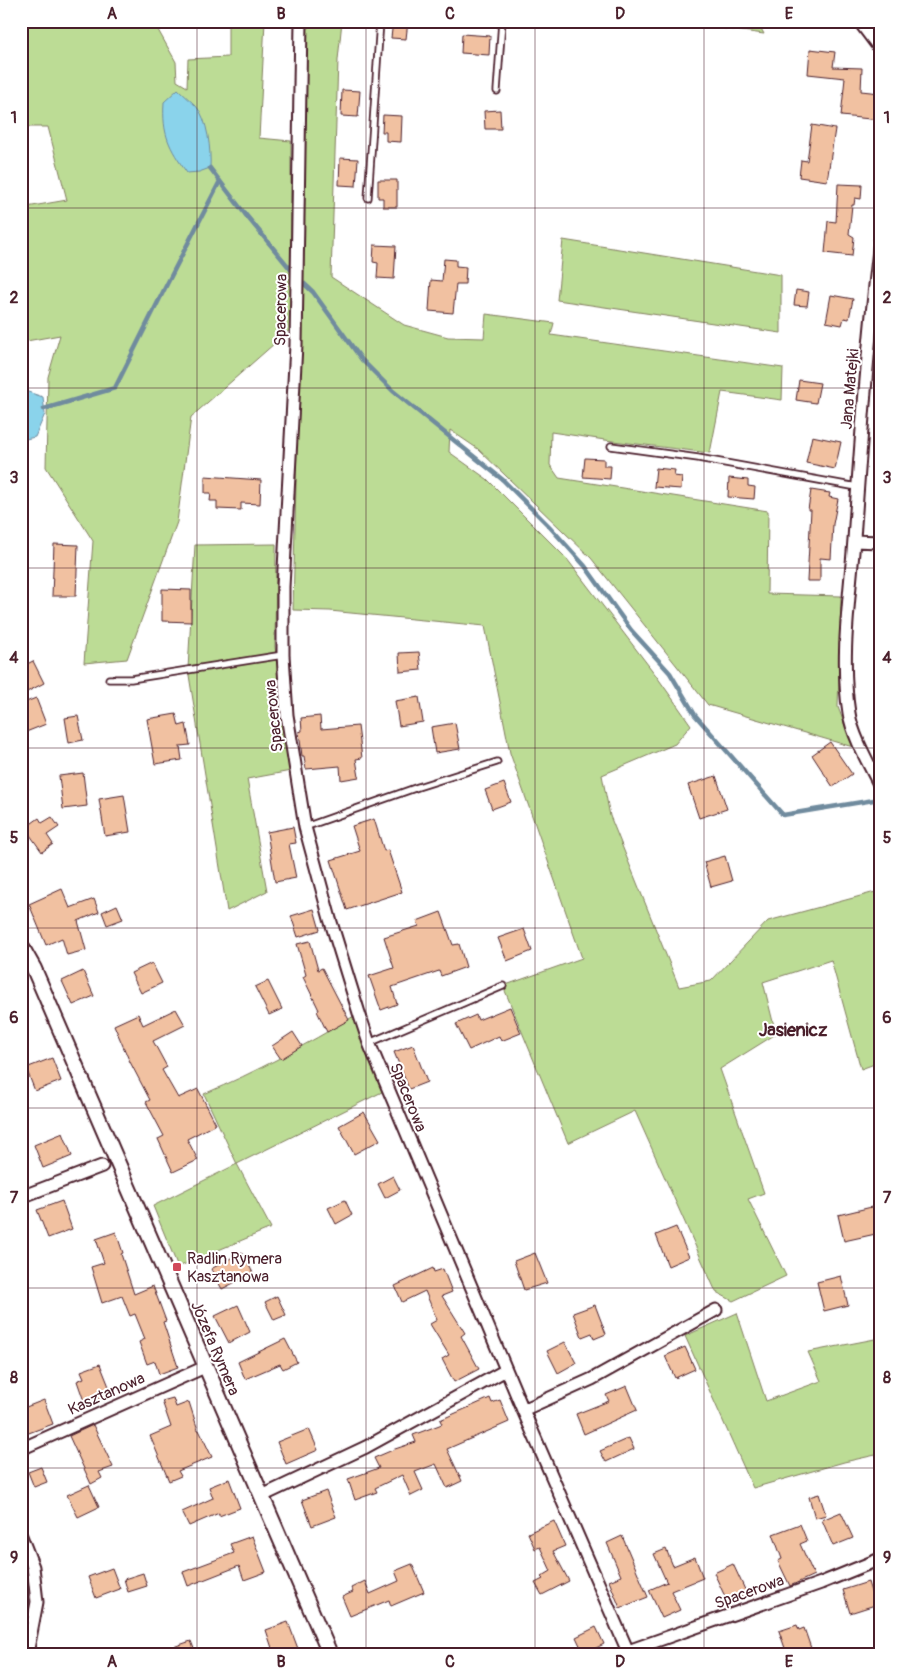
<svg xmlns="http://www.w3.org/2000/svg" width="901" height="1675" viewBox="0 0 901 1675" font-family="Pangolin,sans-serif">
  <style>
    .green { fill: #bcdc95; stroke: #837e60 }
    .water { fill: #8ad3eb; stroke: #708b9e }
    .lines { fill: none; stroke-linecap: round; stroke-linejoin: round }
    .stream { stroke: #708b9e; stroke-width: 4.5 }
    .building { fill: #f1c1a1; stroke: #4a1f2b }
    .service-casing { stroke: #4a1f2b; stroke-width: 9 }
    .minor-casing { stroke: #4a1f2b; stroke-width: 15 }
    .tertiary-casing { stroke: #4a1f2b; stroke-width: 18 }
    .service { stroke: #fff; stroke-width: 5.5 }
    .minor { stroke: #fff; stroke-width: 11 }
    .tertiary { stroke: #fff; stroke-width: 14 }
    .grid { fill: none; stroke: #4a1f2b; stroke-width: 1; stroke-opacity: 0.55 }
    .poi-dot { fill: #d1495b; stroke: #fff; stroke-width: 2 }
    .labels { text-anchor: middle; stroke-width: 4; stroke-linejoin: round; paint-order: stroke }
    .street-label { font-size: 16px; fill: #4a1f2b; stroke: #fff }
    .poi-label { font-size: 16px; fill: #4a1f2b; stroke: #fff; text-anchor: start }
    .neighbourhood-label { font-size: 18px; font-weight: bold; fill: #4a1f2b; stroke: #fff }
    .neatline { fill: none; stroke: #4a1f2b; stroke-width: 2 }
    .grid-label { font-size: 16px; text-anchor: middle; font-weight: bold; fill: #4a1f2b }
  </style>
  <rect width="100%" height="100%" fill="#fff"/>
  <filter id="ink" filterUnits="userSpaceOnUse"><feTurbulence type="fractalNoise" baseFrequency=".02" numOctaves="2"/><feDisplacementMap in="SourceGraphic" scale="10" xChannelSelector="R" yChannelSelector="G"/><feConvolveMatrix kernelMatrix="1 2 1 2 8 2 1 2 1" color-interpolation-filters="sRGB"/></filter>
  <g filter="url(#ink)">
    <path class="green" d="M21 21H153L176 62 177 81 187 87 188 59 228 57V21H265L259 138 291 141V329L191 417 177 522 127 659 84 663 93 541 46 467 48 377 60 335 21 342V208L67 200 48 127H21Z
      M307 21H342L338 60 331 277 404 325 448 337 484 338 486 314 554 323 551 335 783 368 782 400 722 392 710 453 605 440 551 432 550 465 559 478 768 511 767 594 841 596 838 707 853 747 708 705 591 558 478 449 450 430 449 452 487 479 567 559 655 674 691 725 675 744 602 775 610 816 679 987 711 981 768 921 879 891 880 1062 861 1069 831 960 763 982 776 1034 720 1069 764 1193 748 1199 786 1276 733 1301 716 1292 635 1111 568 1143 503 986 582 958 510 753 485 626 330 611 293 610Z
      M668 21H757L764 34Z
      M563 240 781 275V333L557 300Z
      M276 544 275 647 291 771 247 779 267 891 227 911 188 669 195 545Z
      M354 1016 382 1092 237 1164 271 1228 178 1267 153 1206 237 1164 204 1094C256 1072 306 1045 354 1016Z
      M737 1313 766 1401 821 1381 808 1352 880 1338V1454L844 1462 753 1488 685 1336Z"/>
    <path class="water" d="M178 89C184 95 190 100 196 106 208 119 211 151 210 168L199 172 187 173C169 147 162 135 164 102Z
      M25 391 43 397 45 414 35 437 21 440V392Z"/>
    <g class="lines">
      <path class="stream" d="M210 168 245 214 297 277 313 292 362 360 393 391 503 480 549 526 585 566 631 630 670 673 695 715 783 815 880 799
        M44 409 115 388 167 284 220 181"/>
    </g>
    <path class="building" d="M393 21H408L406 39 391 38Z
      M462 34 490 36 489 55 461 53Z
      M810 49 835 52 833 67 862 68 861 91 880 93V120L841 116 845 78 808 74Z
      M342 90 360 91 358 117 341 116Z
      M500 110 501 129H485L484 111Z
      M383 115 402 116 401 142 386 141V132H382Z
      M812 125 835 129 827 181 799 177 801 160 807 161Z
      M340 158 358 159 356 186 339 185Z
      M378 180H397V207H383V198H378Z
      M838 184 862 185 861 199 855 198 854 205H852L849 234 854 237 852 256 825 253 828 221 836 222Z
      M374 245 396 246 394 279 377 278 378 263 373 262Z
      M444 259 456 260V266L466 267 465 284H456L453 313 429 311 431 280 442 281Z
      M796 290 809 292 807 306 794 305Z
      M831 295 853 299 849 319 844 318 842 325 826 322Z
      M799 380 820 383 816 403 796 400Z
      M812 436 841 442 835 469 806 463Z
      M585 458 604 459V466H611L610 479 583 477Z
      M656 468 675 470 674 476 682 477 681 489 654 487Z
      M205 476 261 480 260 504 241 503V510L217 509V501H210L211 493H205Z
      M729 478 748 480V486L755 487 754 499 728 497Z
      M811 490 830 493 829 497 838 499 833 524 831 559 820 558V581H807L811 510H808Z
      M54 544 78 545 76 596H52Z
      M162 589 191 590V622L162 621Z
      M419 652 421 670 400 672 399 653Z
      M33 661 44 683 25 693 21 685V667Z
      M419 697 423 722 399 726 395 701Z
      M36 698 46 724 21 734V704Z
      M176 714 179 726 186 724 190 745 180 746 182 760 155 764 147 719Z
      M78 716 83 740 69 743 65 718Z
      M320 716 321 729 358 726 362 758 356 759 359 777 341 780 340 766 306 769 304 756H302L299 732 302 731 301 718Z
      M455 723 460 749 435 753 431 727Z
      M830 742 852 774 833 787 812 755Z
      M83 773 87 806 63 809 59 776Z
      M716 776 727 809 699 818 688 785Z
      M504 783 511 802 492 809 485 790Z
      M124 795 130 832 105 836 99 799Z
      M52 817 59 827 47 835 53 844 42 852 25 828 39 818 42 823Z
      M374 819 384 851 388 850 402 892 347 910 331 860 360 851 352 826Z
      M293 827 296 843 289 844 296 878 275 882 267 832Z
      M725 856 732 881 711 887 704 862Z
      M62 889 70 908 94 899 99 912 78 921 86 950 67 955 62 938 46 945 29 904Z
      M117 905 123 919 107 925 102 912Z
      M314 909 320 930 298 937 291 916Z
      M441 912 453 945 459 944 466 967 441 976 439 971 392 987 397 1004 381 1010 369 976 394 968 384 937 419 926 417 921Z
      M524 929 532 951 507 961 498 938Z
      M310 941 318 970 322 968 349 1020 327 1032 317 1011 319 1010 303 977 306 975 297 944Z
      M152 963 162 983 141 993 131 973Z
      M83 971 94 996 73 1005 62 981Z
      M268 981 282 1009 269 1015 255 987Z
      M510 1007 521 1033 501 1041 499 1036 469 1050 456 1024 476 1015 478 1020Z
      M176 1009 185 1025 153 1041 167 1067 162 1070 178 1098 198 1089 216 1124 187 1139 198 1160 173 1172 158 1139 164 1136 146 1102 150 1100 129 1060 114 1025 138 1014 143 1025Z
      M293 1032 302 1046 281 1059 272 1046Z
      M413 1045 427 1082 409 1089 394 1052Z
      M52 1058 61 1081 35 1091 26 1068Z
      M364 1112 380 1140 354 1154 339 1126Z
      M63 1133 72 1156 43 1168 34 1145Z
      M393 1176 400 1190 385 1198 378 1184Z
      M345 1200 352 1215 336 1224 328 1208Z
      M62 1201 72 1229 48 1238 37 1210Z
      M880 1205V1233L844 1241 838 1215Z
      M676 1227 689 1257 668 1266 656 1235Z
      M116 1232 123 1253 121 1254 134 1294 153 1286 166 1321 163 1322 178 1367 159 1374 155 1361 147 1364 139 1342 145 1339 135 1314 130 1316 122 1296 102 1303 91 1267 104 1263 96 1239Z
      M242 1252 253 1273 222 1289 211 1269Z
      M535 1253 547 1283 524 1290 514 1261Z
      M433 1268 434 1272 443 1269 452 1292 442 1296 465 1333 461 1336 479 1369 454 1382 442 1359 449 1355 430 1324 437 1320 425 1291 402 1302 395 1286Z
      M841 1276 848 1305 824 1311 817 1282Z
      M277 1296 286 1315 274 1320 265 1302Z
      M238 1305 250 1332 229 1343 215 1316Z
      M595 1305 606 1334 594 1339 592 1333 582 1337 573 1313Z
      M285 1339 297 1362 283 1369 280 1364 245 1379 238 1362Z
      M565 1342 576 1363 558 1373 547 1351Z
      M685 1347 695 1369 675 1378 665 1356Z
      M100 1364 112 1394 85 1404 77 1381 84 1378 81 1371Z
      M627 1386 637 1410 584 1434 576 1414 609 1401 606 1395Z
      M173 1398 176 1407 189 1402 198 1430H199L212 1457 178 1471 181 1476 169 1481 150 1436 171 1427 162 1401Z
      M490 1398 492 1403 500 1400 509 1422 447 1449 462 1481 447 1488 436 1464 415 1472 423 1490 411 1496 402 1475 375 1488 377 1492 355 1500 348 1479 379 1468 374 1458 395 1449 416 1442 413 1435 442 1424 440 1420Z
      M44 1400 53 1424 26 1434 21 1422V1409Z
      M93 1425 113 1467 99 1472 102 1478 91 1484 69 1436Z
      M309 1429 318 1450 286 1464 277 1442Z
      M629 1438 634 1449 606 1462 600 1451Z
      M41 1467 47 1482 34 1487 28 1472Z
      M229 1479 240 1508 219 1516V1513L189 1526 182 1512 213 1498 209 1487Z
      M89 1485 99 1507 78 1517 67 1495Z
      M326 1491 336 1517 312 1526 302 1500Z
      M819 1494 826 1515 815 1518 809 1497Z
      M841 1512 853 1538 833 1546 822 1520Z
      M554 1521 565 1546 553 1551 569 1581 542 1595 535 1583 543 1579 541 1577 551 1571 540 1547 535 1549 528 1533Z
      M800 1524 807 1541 800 1544 814 1575 790 1586 778 1561 782 1559 773 1534Z
      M252 1536 266 1572 244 1580 239 1566 188 1586 183 1572 234 1553 230 1544Z
      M622 1536 648 1597 620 1608 609 1581 621 1576 607 1543Z
      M666 1549 673 1566 695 1557 703 1578 671 1591 680 1610 662 1618 649 1590 667 1582V1583L654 1554Z
      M412 1564 424 1592 391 1606 389 1600 350 1616 342 1597 353 1592 351 1588 365 1581 370 1594 399 1581 395 1571Z
      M733 1564 747 1594 728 1603 714 1573Z
      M112 1568 120 1589 96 1598 88 1577Z
      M143 1573 147 1586 128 1592 124 1579Z
      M868 1582 875 1605 850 1613 843 1590Z
      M288 1622 300 1654H274L266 1630Z
      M797 1625 799 1630 804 1628 813 1654H787L779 1631Z
      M596 1627 604 1644 584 1654 576 1637Z
      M191 1641 196 1654H159L158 1652Z"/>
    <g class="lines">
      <g class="service-casing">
        <path id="service" d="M497 91 502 21
          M368 198 380 21
          M611 446 698 458 857 487
          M109 679H131L283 655
          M305 827 418 787 497 762
          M369 1043 503 986"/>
      </g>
      <g class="minor-casing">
        <path id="minor" d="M301 21 296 345 283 587V655L287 715 305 827 330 919 359 1013 369 1043 523 1410 629 1654
          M859 21 880 49
          M880 241C868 340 861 440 854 539 850 597 840 656 849 713 852 735 870 766 880 786
          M854 541 880 542
          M21 1197 102 1166
          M523 1410 592 1379 716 1310
          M21 1449 205 1367
          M262 1496 366 1447 506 1370
          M21 1536 33 1567 37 1602 27 1654
          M628 1651 821 1583 880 1559"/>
      </g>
      <g class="tertiary-casing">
        <path id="tertiary" d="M21 946 34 969 330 1654"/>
      </g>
      <use href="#service" class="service"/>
      <use href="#minor" class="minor"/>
      <use href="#tertiary" class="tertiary"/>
    </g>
  </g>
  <path class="grid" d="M197 21V1654M366 21V1654M535 21V1654M704 21V1654M21 208H880M21 388H880M21 568H880M21 748H880M21 928H880M21 1108H880M21 1288H880M21 1468H880"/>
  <rect class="poi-dot" x="172" y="1262" width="10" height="10" rx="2.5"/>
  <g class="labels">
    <g class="street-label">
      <text transform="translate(280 310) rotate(-89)" y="6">Spacerowa</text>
      <text transform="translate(849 389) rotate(-85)" y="6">Jana Matejki</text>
      <text transform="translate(273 716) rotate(-96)" y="6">Spacerowa</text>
      <text transform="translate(409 1097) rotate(68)" y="6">Spacerowa</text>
      <text transform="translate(216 1348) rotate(67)" y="6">Józefa Rymera</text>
      <text transform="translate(106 1393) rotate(-24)" y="6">Kasztanowa</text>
      <text transform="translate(749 1591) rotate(-20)" y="6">Spacerowa</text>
    </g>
    <g class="poi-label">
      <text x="187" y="1264">Radlin Rymera<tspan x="187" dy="18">Kasztanowa</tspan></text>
    </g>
    <g class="neighbourhood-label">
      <text x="793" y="1036">Jasienicz</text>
    </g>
  </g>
  <rect width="901" height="1675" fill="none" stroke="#fff" stroke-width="55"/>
  <rect x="28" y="28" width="846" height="1620" class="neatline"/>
  <g class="grid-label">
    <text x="112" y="19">A</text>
    <text x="281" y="19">B</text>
    <text x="450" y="19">C</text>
    <text x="620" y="19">D</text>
    <text x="789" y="19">E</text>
    <text x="14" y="123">1</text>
    <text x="887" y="123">1</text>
    <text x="14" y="303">2</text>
    <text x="887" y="303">2</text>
    <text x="14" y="483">3</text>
    <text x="887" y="483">3</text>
    <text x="14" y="663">4</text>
    <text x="887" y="663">4</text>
    <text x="14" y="843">5</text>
    <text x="887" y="843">5</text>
    <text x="14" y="1023">6</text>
    <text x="887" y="1023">6</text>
    <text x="14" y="1203">7</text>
    <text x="887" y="1203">7</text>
    <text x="14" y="1383">8</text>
    <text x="887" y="1383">8</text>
    <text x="14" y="1563">9</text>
    <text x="887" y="1563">9</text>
    <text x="112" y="1667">A</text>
    <text x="281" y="1667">B</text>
    <text x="450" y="1667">C</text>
    <text x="620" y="1667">D</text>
    <text x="789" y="1667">E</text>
  </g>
</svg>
